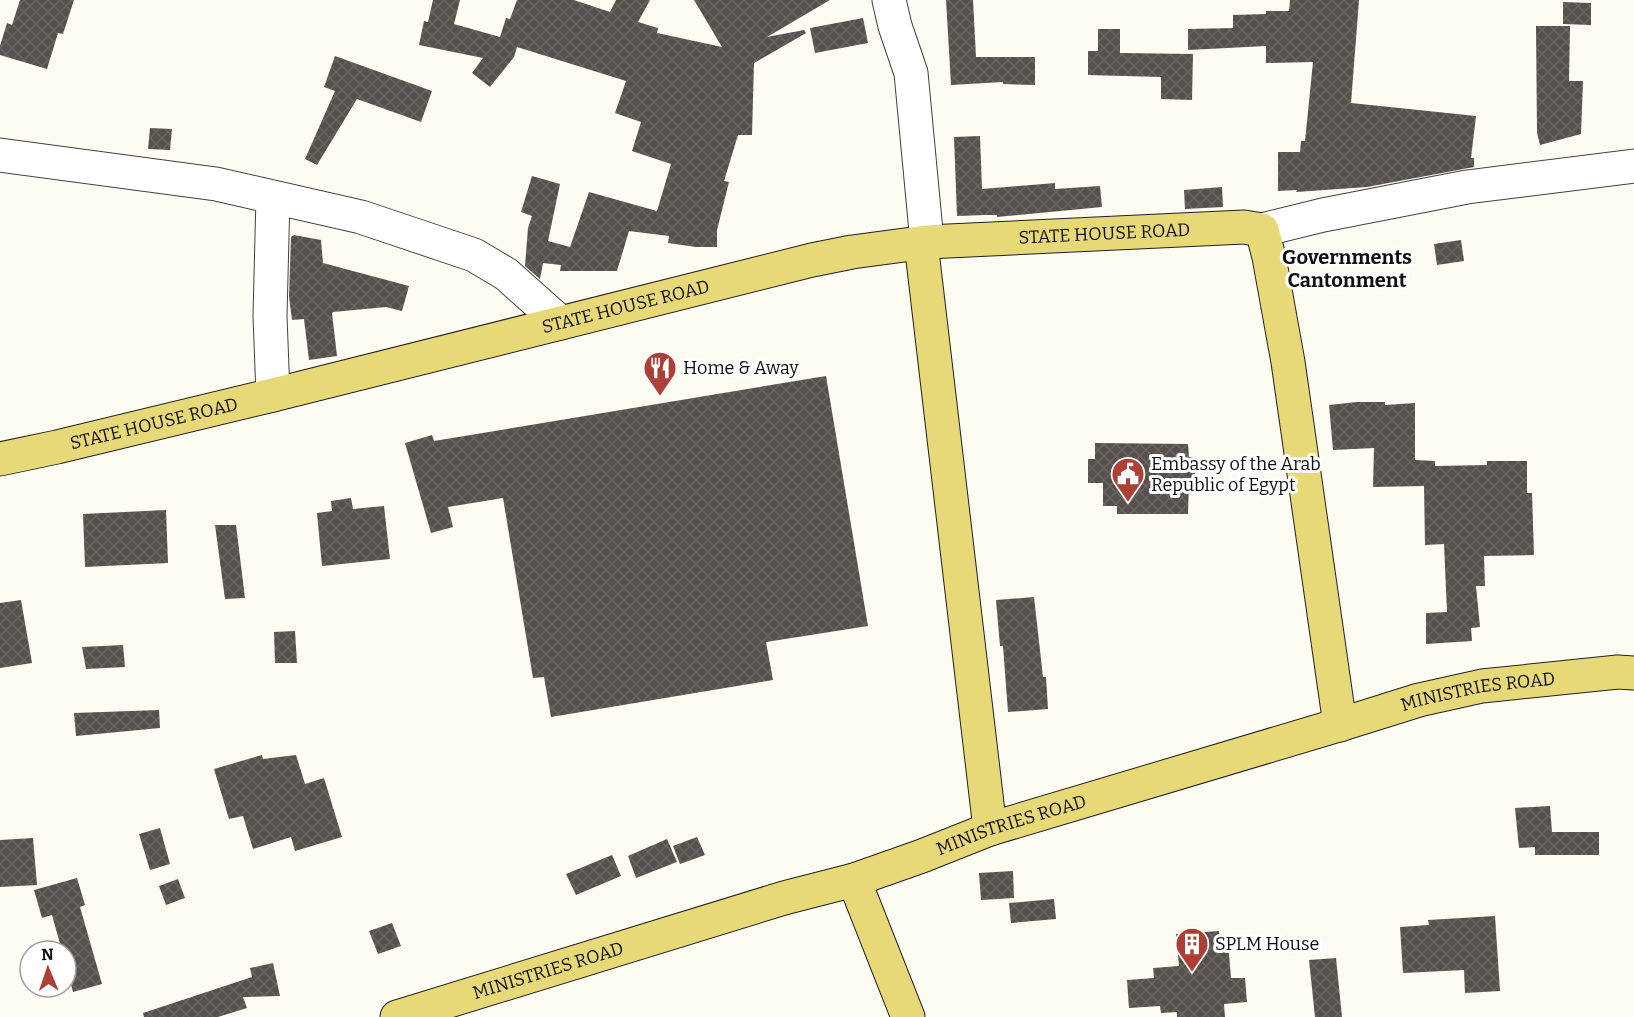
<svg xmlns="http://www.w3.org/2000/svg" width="1634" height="1017" viewBox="0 0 1634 1017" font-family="Bitter,serif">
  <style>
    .building { fill: url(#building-cross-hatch) }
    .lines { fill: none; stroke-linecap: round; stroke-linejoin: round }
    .minor-casing { stroke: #424242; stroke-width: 35 }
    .major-casing { stroke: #202020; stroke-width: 35 }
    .minor { stroke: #fff; stroke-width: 33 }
    .major { stroke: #e8d978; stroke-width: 33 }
    .labels { text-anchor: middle; stroke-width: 6; stroke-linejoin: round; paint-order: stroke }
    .street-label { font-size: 18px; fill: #0f0f0f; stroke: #fff }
    .poi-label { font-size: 18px; fill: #0f0f0f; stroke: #fff; text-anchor: start }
    .neighbourhood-label { font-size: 20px; font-weight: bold; fill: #0f0f0f; stroke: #fff }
  </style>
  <defs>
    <pattern id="building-cross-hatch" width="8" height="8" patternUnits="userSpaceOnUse" patternTransform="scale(1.5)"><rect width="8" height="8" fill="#56514d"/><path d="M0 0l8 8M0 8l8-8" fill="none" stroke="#696562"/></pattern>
  </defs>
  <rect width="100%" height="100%" fill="#fdfcf2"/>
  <path class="building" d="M20 0H74L63 34 58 33 47 69 0 55V46L7 23 12 25Z
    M433 0H460L454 24 500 37 506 18 510 19 517 0H574L610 12 616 0H650L638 22 658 28 657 33 722 47 694 0H830L767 37 804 30 806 33 754 63 752 135H738L724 181 729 182 717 230V247H696L668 243 669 236 629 231 617 271H560L561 265 543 263 540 279 525 266 528 228 532 216 521 212 532 176 560 184 548 241 570 247 589 192 657 211 671 164 632 151 641 122 615 113 626 81 517 47 514 57 490 87 472 73 483 58 419 45 424 21 428 22Z
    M946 0H973L976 57H1035V85L1003 84V82L951 85Z
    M1290 0H1359L1351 103 1476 116 1471 158H1474V167L1367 187 1296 192 1297 190 1278 191V152H1300L1301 141H1305L1313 62 1266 63V46L1188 50V29L1233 28V15L1266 14V11H1289Z
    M1563 2 1591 3V25L1563 24Z
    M863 18 868 43 815 53 810 28Z
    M1536 26H1570L1569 81H1583L1581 134 1540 145 1537 133Z
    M1098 29H1120V53L1193 54 1192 100 1161 99V77L1088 75V51H1098Z
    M335 56 432 91 421 122 357 99 317 165 305 159 335 91 324 87Z
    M150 128 172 129 170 150 148 149Z
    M980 136 982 189 1055 183V189L1100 186 1102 207 997 217V215H985L957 216 954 137Z
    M1222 187 1223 207 1185 209 1184 190Z
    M294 235 321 240 323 263 409 286 402 311 386 307 333 312 332 313 337 356 309 360 304 319 292 320 289 297 291 237Z
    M1461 240 1464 261 1437 265 1434 244Z
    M826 376 868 626 766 642 773 680 551 717 544 677 533 678 503 498 448 507 453 527 431 533 405 443 432 435 434 441Z
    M1357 402H1385V405L1415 403V460L1435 461V466L1487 465V461H1527V493H1532L1534 555 1484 556 1485 586H1476L1480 627 1471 628 1472 641 1426 644V613L1447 612 1444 544 1425 545 1424 486 1373 487 1374 448 1333 450 1329 405Z
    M1095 443 1188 444 1189 457H1195V483H1189L1188 514H1117V506H1103V483H1088V459H1095Z
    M351 498 353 509 384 506 390 559 322 566 317 513 332 511 331 501Z
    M166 510 168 563 85 567 83 514Z
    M215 525H236L245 598 225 599Z
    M1034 597 1043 677H1046L1048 709 1008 712 1003 646H1000L996 600Z
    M21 600 32 663 0 668V603Z
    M295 631 297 663H275L274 632Z
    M123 645 125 667 86 669 82 647Z
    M159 710 160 728 76 736 74 713Z
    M262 755 263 759 296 755 305 784 324 778 342 837 295 851 291 837 253 849 243 816 229 819 214 769Z
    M1550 806 1552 832H1599V855H1535V847L1519 848 1515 808Z
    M160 828 170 864 150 870 139 834Z
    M697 837 705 855 680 864 673 846Z
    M33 838 37 885 0 887V840Z
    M667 839 677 862 636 878 628 856Z
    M612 855 621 876 576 895 566 874Z
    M1013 871 1014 898 981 900 979 873Z
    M77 878 85 905 80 907 102 984 73 992 66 965V951H62L52 915 42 918 34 890Z
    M178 879 185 898 166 905 159 886Z
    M1054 899 1056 919 1011 923 1009 903Z
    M1495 916 1500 991 1465 993 1464 970 1403 973 1400 927 1429 925 1428 920Z
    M392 923 401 946 378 954 369 931Z
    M1219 931 1220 943 1228 942 1231 978H1245L1247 1002 1224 1004 1225 1017H1177V1012L1161 1013 1160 1006 1129 1008 1127 980 1154 978 1153 968 1179 966 1176 934Z
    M1336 958 1342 1017H1315L1309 960Z
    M273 963 280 996 243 997 247 1008 218 1017H144L143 1013 252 977 250 968Z"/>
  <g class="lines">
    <g class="minor-casing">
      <path id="minor" d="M889 0 895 26 911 73 927 242
        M0 155 216 184 361 217 474 255 506 274 561 323
        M1262 230 1323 215 1467 187 1634 166
        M273 395 270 316 273 197"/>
    </g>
    <g class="major-casing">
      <g id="major">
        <path d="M921 243 990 829"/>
        <path id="s1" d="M0 459 57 447 273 395 812 260 852 252 927 242 1244 227 1262 230 1269 257 1288 362 1340 725"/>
        <path d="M854 880 908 1017"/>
        <path id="s2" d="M397 1017 784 898 854 880 922 856 990 829 1352 721 1419 700 1482 686 1618 672 1634 673"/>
      </g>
    </g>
    <use href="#minor" class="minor"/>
    <use href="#major" class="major"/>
  </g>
  <defs>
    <g id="restaurant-pin" transform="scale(1.725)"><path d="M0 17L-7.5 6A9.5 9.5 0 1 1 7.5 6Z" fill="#ae3f37" stroke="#fff"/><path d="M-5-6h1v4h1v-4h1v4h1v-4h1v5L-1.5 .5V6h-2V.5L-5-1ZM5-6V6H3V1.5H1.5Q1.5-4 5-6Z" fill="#fff"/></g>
    <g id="civic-pin" transform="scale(1.725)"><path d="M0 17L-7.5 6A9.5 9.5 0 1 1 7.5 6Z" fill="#ae3f37" stroke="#fff"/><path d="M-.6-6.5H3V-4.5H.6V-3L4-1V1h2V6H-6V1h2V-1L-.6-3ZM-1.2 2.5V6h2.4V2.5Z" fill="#fff"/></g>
    <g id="building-pin" transform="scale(1.725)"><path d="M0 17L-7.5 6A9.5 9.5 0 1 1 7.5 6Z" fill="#ae3f37" stroke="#fff"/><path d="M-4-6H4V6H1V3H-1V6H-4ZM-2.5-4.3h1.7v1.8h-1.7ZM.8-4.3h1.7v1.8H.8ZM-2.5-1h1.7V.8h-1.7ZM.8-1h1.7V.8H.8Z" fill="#fff"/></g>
  </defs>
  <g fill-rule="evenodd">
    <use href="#restaurant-pin" x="660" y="368"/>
    <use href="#civic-pin" x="1128" y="474"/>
    <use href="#building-pin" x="1192" y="944"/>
  </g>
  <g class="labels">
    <g class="street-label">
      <text dy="6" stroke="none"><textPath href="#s1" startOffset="1130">STATE HOUSE ROAD</textPath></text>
      <text dy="6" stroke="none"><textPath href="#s1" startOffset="644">STATE HOUSE ROAD</textPath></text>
      <text dy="6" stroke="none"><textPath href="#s1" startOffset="158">STATE HOUSE ROAD</textPath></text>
      <text dy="6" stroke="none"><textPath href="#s2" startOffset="1130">MINISTRIES ROAD</textPath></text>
      <text dy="6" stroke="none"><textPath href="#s2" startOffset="644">MINISTRIES ROAD</textPath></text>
      <text dy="6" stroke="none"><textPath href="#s2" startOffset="158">MINISTRIES ROAD</textPath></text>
    </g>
    <g class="poi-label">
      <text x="683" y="374">Home &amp; Away</text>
      <text x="1151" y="470">Embassy of the Arab<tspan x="1151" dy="21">Republic of Egypt</tspan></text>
      <text x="1215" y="950">SPLM House</text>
    </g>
    <g class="neighbourhood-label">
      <text x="1347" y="264">Governments<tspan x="1347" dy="23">Cantonment</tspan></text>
    </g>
  </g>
  <g transform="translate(48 969) rotate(358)"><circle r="28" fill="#ffffff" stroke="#9f9f9f" stroke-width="1.5"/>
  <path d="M0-4.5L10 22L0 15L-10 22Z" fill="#ae3f37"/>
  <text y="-9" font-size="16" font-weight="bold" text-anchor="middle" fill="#0f0f0f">N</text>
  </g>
</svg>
